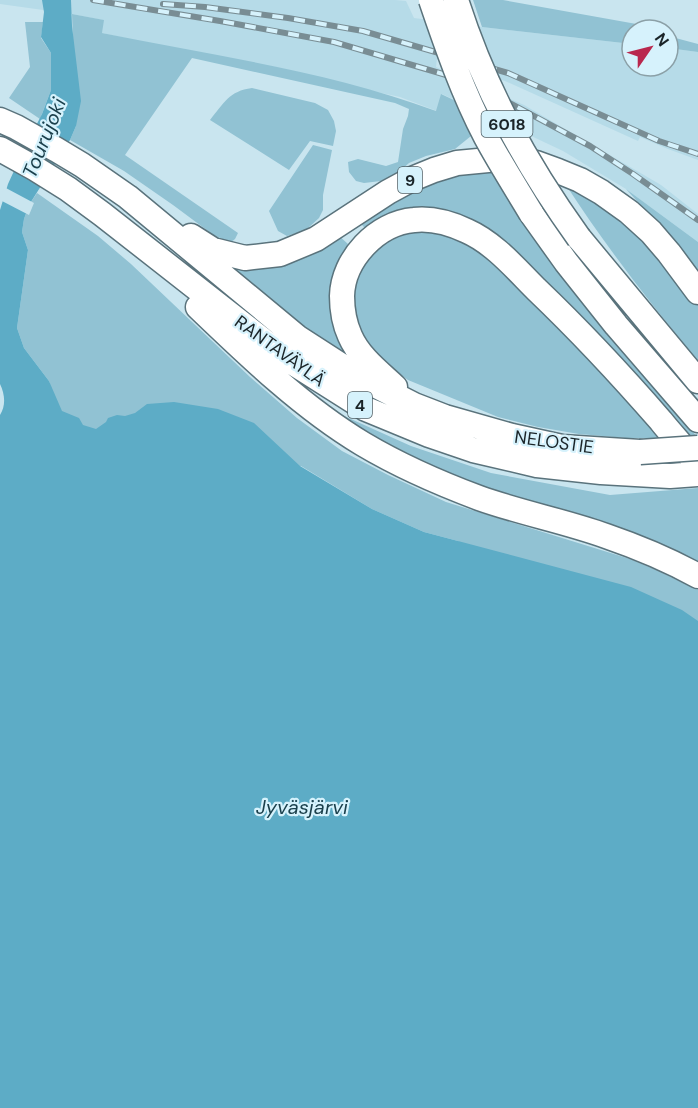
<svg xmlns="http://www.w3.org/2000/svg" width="698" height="1108" viewBox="0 0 698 1108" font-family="'DM Sans',sans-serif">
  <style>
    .built { fill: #b6dbe8 }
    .green { fill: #91c2d3 }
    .water { fill: #5dacc6 }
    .pier { fill: #c9e5ef }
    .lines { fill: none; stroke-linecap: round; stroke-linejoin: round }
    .highway-casing { stroke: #5a737c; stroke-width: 27 }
    .highway { stroke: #fff; stroke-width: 24 }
    .rail-casing { stroke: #798d94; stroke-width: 6 }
    .rail { stroke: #d6f2fc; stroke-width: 4; stroke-dasharray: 11; stroke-linecap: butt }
    .highway-bridge-casing { stroke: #5a737c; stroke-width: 27; stroke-linecap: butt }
    .highway-bridge { stroke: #fff; stroke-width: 24 }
    .labels { text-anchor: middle; stroke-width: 4.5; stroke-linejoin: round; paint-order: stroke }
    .shield { fill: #d6f2fc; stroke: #526268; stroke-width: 1.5 }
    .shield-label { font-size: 16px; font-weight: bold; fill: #1a2428 }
    .street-label { font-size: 18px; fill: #1a2428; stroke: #d6f2fc }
    .water-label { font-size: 20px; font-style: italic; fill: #1b404c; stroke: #d6f2fc }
  </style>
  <rect width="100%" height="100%" fill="#c9e5ef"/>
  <path class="built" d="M0 0H395L406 1 414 18 482 27 632 44V66H668V48L698 52V160L668 149 640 137 638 141 505 81 437 59 436 67 524 105 661 185 698 214V242L626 189 563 151 442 94 437 111 400 97 102 33 103 20 72 14 0 4Z"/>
  <path class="green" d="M473 0H503L642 25 644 29 647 30H632V44L482 27Z
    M72 14 104 20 102 33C214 56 329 71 436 111L441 94 458 102 469 127 471 136 455 149 426 156 409 163 400 171 381 181 364 183 356 181 349 172 348 162 358 159 386 166 398 162 403 129 408 116 409 109 395 103 192 58 125 155 238 233 235 239 230 243 212 234 173 205 124 171 70 140 76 126Z
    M25 22H43L41 38 51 53V90L40 119 9 98 30 67Z
    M668 36 698 44V52L668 48Z
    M252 88 315 103 328 110 334 121 336 131 333 146 310 141 289 170 210 120C224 103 229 91 252 88Z
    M313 145 332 150 323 195V210L319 218 306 230 287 236 278 231 269 211Z
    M492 168 609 332 698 438 683 440 470 223 367 230 362 225 360 218 437 177Z
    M566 185 605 204 644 236 698 303V361C651 304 606 247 566 185Z
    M626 189 698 242V274L666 233Z
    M37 193 98 236 131 264 250 377 297 418 342 451 388 475 446 502 630 559 656 570 698 590V763L458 541 424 532 372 509 301 466 87 515 49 381 24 348 17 328 28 250 22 232 24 219 29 205Z
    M408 229 445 230 470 242 502 268 624 391 663 438H626L579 434 538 427 498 417 408 380 381 360 353 324 352 302 356 276 381 242Z
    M337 234 348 244 334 283 353 362 326 346 224 264C235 267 248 271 260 269 283 265 315 245 337 234Z
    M287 376 342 415 411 446 491 473 610 495 698 488V569L445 477 348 427Z"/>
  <path class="water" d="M42 0H71L72 26 81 101 76 126 70 140 29 205 24 219 22 232 28 250 17 328 24 348 49 381 62 411 79 418 83 425 96 429 106 422 108 418 117 415 125 416 135 413 147 404 174 402 218 409 254 423 300 466 372 509 424 532 631 587 682 610 698 621V1108H0V415C6 406 5 394 0 384V210L8 184 24 149 42 114 51 90V53L41 37 44 12Z"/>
  <path class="pier" d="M4 187 34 203 29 215 0 200Z"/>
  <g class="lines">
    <g class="highway-casing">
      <path id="highway" d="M0 120 16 127 57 150 82 165 128 197 297 337 359 377 414 405 445 417 512 436 562 447 640 452
        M0 149 36 169 68 189 102 214 287 359 366 409 429 435 473 450 537 465 601 472 670 476 698 474
        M531 213 566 262 616 325 698 420
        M191 236 213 250 245 258 280 254 316 239 388 192 412 179 434 170 457 163 510 158 536 163 558 171 580 180 601 192 629 212 651 232 669 253 698 292
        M579 238 698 381
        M198 307C249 356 303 408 363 444 400 466 439 483 479 498 521 513 564 521 606 536 638 547 669 560 698 576
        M395 387C379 372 359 357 350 336 345 325 342 309 342 296 343 259 377 223 414 220 432 218 450 223 467 231 494 243 515 268 536 289 580 331 621 375 661 421 672 435 685 448 696 463"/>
    </g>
    <use href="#highway" class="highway"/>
    <g class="rail-casing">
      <path id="rail" d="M93 0 220 21 334 42 453 77 506 101 590 146 633 174 698 220
        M163 4 205 7 288 18 363 31 508 73 659 141 698 154"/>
    </g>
    <use href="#rail" class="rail"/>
    <g class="highway-bridge-casing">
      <path id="highway-bridge" d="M431 0C447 47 463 93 486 137 500 163 516 188 531 213
        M456 0C484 88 525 163 579 238
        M640 452 698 448"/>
    </g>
    <use href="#highway-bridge" class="highway-bridge"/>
  </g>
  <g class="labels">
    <g class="shield">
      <rect x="481.5" y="111" width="51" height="26" rx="4.5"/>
      <rect x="398" y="167" width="24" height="26" rx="4.5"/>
      <rect x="348" y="392" width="24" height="26" rx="4.5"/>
    </g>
    <g class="shield-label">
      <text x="507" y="130">6018</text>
      <text x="410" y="186">9</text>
      <text x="360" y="411">4</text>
    </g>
    <g class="street-label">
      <text transform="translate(280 351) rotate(36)" y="6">RANTAVÄYLÄ</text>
      <text transform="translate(554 442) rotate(8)" y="6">NELOSTIE</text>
    </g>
    <g class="water-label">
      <text transform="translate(44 138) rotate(-68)" y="7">Tourujoki</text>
      <text x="302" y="814">Jyväsjärvi</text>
    </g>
  </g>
  <g transform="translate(650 48) rotate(55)"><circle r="28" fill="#d6f2fc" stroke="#8ba0a7" stroke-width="1.5"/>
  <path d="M0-4.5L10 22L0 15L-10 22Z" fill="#b9284e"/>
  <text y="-9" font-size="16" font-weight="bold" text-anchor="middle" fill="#1a2428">N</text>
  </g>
</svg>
